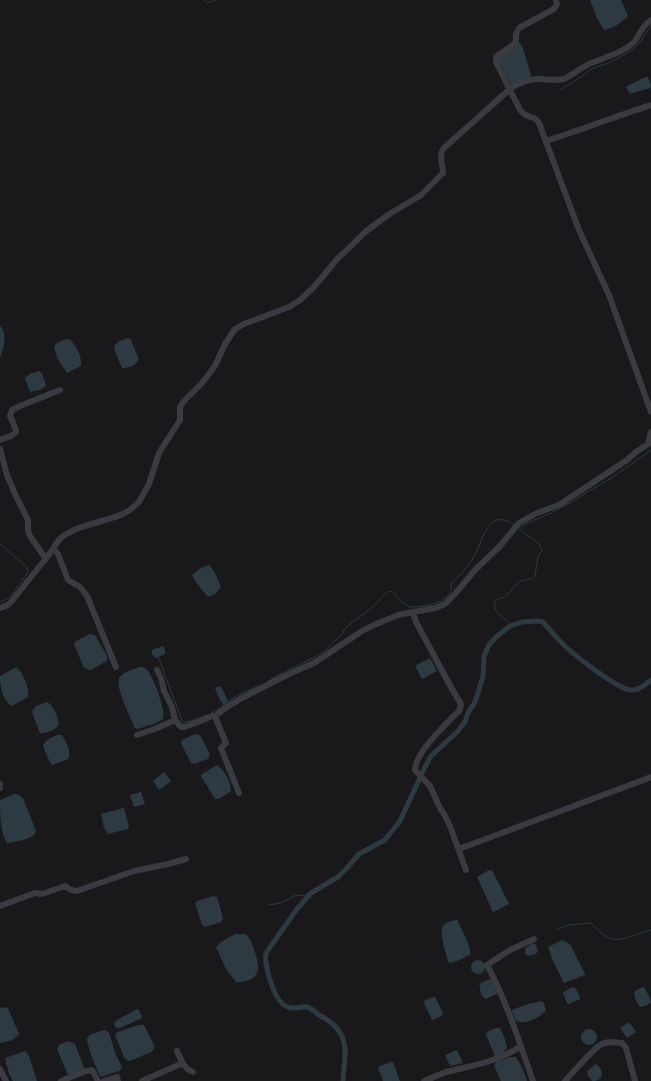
<svg xmlns="http://www.w3.org/2000/svg" width="651" height="1081" viewBox="0 0 651 1081" font-family="'Nunito Sans',sans-serif">
  <style>
    .water { fill: #2d3a41 }
    .lines { fill: none; stroke-linecap: round; stroke-linejoin: round }
    .stream { stroke: #2d3a41; stroke-width: 1 }
    .canal { stroke: #2d3a41; stroke-width: 5 }
    .street { stroke: #393b41; stroke-width: 6 }
  </style>
  <rect width="100%" height="100%" fill="#19191b"/>
  <path class="water" d="M590 0H621L628 16C622 22 613 29 604 30L597 18Z
    M518 43H520L523 48 531 75 530 78 512 84 510 83 498 60 499 58Z
    M646 77H648L651 85 650 88 630 94 626 87 627 86Z
    M0 325C8 336 4 346 0 358Z
    M130 338 139 359C136 366 129 368 122 368L116 354 114 346C118 341 125 338 130 338Z
    M66 339H69C77 346 82 357 81 366L67 373 57 358 54 346 57 343Z
    M39 371 42 373 46 385C43 390 35 391 30 392L25 378 30 374Z
    M209 565 214 571 221 587 215 594 208 597 195 581 192 575 201 568Z
    M90 634 95 635 107 656V661L90 670 84 668 74 644 76 641Z
    M163 646 165 650V654L156 658 152 654V650Z
    M430 658 437 671 422 679 415 666Z
    M16 667C23 672 30 689 28 697L12 706C2 700 0 686 0 676Z
    M140 667C144 667 144 667 147 670 153 676 166 709 163 718 161 723 143 727 138 729L135 728C131 718 115 687 119 678 123 672 134 669 140 667Z
    M220 686 224 692 228 702 224 705 219 698 215 688Z
    M47 702C53 705 62 721 57 727 54 731 45 732 41 734L39 731 32 712 36 706Z
    M195 734 200 735 210 754 208 759 194 764 191 763 181 743 182 740Z
    M57 735H62C66 742 72 750 68 759L52 765 48 759 43 745 47 740Z
    M217 765C225 771 231 782 231 791L219 799H215L201 776 202 774Z
    M164 772 171 781 159 790 153 781Z
    M141 792 145 804 134 807 130 795Z
    M14 794 19 795 23 798 36 831C35 832 35 834 34 835 30 839 12 843 7 843 0 832 0 814 0 800Z
    M123 808H124L129 827 128 829 108 834 104 828 101 814Z
    M489 870H492L509 904 493 912 477 877Z
    M213 896 217 897 223 918 221 922 205 927 202 925 195 903 197 901Z
    M457 919 468 943 471 954 457 961 449 963C446 956 439 933 443 926 445 922 453 921 457 919Z
    M235 934H246C252 940 261 965 257 973 254 980 243 983 236 982L226 969 216 947 221 942Z
    M562 940 570 944 585 974V975L564 983 552 959 548 947Z
    M533 943C537 944 537 948 538 951L536 954 527 956 525 953V948Z
    M471 967a7 7 0 1 1 14 0a7 7 0 1 1-14 0Z
    M489 979 492 980 497 990V994L486 999C481 997 479 989 480 984Z
    M573 987C576 988 580 995 580 999L569 1004 567 1003 563 993 565 991Z
    M644 987 649 996 651 1002 646 1006 641 1007 639 1006C634 997 630 990 644 987Z
    M433 997H435L443 1013 442 1016 432 1020 424 1003V1001Z
    M542 1001 544 1003 546 1010C541 1018 524 1025 516 1021L512 1011V1010L525 1005Z
    M6 1007 8 1008 19 1034C14 1040 8 1042 0 1043V1008Z
    M138 1009 142 1016V1018L120 1028H117L115 1026 114 1023 117 1020 135 1010Z
    M629 1022 636 1032 627 1038 620 1028Z
    M139 1025H144L154 1045V1049L151 1052 130 1061 126 1060 124 1057 115 1035 117 1032Z
    M496 1028H500L505 1039 507 1048C504 1052 500 1056 495 1056L486 1035 487 1032Z
    M581 1037a8 8 0 1 1 16 0a8 8 0 1 1-16 0Z
    M104 1030 107 1031 109 1033 116 1055 122 1067 121 1070 101 1077C97 1072 87 1045 87 1039 88 1037 89 1036 89 1035Z
    M69 1041 75 1044 84 1067 83 1069 68 1075 57 1049 60 1044Z
    M457 1050 463 1063 450 1066 445 1055Z
    M25 1051 29 1056 37 1081H13L9 1074 5 1058Z
    M511 1057H516L522 1067 527 1081H501L494 1066 496 1062Z
    M390 1062H393L400 1081H383L378 1067Z
    M596 1064C605 1070 604 1081 592 1081L588 1076 587 1071Z"/>
  <g class="lines">
    <path class="stream" d="M203 0C208 4 211 2 217 0
      M561 89 572 83 593 68 609 63 629 52 637 46 651 26
      M520 529 525 524 551 513 577 499 587 492 613 477 651 450
      M0 544 26 566 28 572 10 597 0 602
      M510 626C506 617 497 616 495 608 494 605 494 603 496 600 499 598 504 598 507 595 512 592 514 584 521 581 527 579 531 581 535 576L538 556 542 551 541 547 539 544 519 529
      M158 656 182 721 184 722 191 721 207 715
      M267 682 280 674 309 660 323 652 341 635 344 630 350 624 373 607 387 592 392 591 403 603 410 607C421 607 446 604 451 591 452 589 451 586 451 583 459 577 466 568 472 560 483 544 486 505 514 525
      M227 702 238 695 261 685
      M211 713 222 707 224 704
      M269 905C273 904 277 904 281 903 293 898 293 892 308 897
      M558 929 569 925 590 923C596 926 599 933 605 936 618 945 637 933 651 930"/>
    <path class="canal" d="M343 1081C343 1068 348 1052 343 1039 338 1026 330 1021 319 1015 315 1012 312 1008 307 1007 300 1006 294 1010 288 1007 274 1003 264 965 266 953L297 909 311 893 338 877 347 868 359 854 385 840 400 821 425 767 431 756 458 731 465 722 468 713 475 702 483 677 484 656 489 645 496 637 510 626 522 622 538 621 543 622C551 631 558 640 567 648 577 657 619 690 631 690 638 691 645 685 651 680"/>
    <path class="street" d="M556 0 557 4 554 9 519 28 516 34V41L514 44 496 57V62L520 110C527 120 534 114 539 123L579 230 609 295 651 412
      M546 141C581 130 616 116 651 105
      M0 440 11 436 16 432V430L10 416 12 410 20 406 60 390
      M0 449 7 475 16 496 28 520V531L30 536 46 559
      M54 549 58 554 68 580 80 587 87 596 116 667
      M0 608 8 605 11 602 47 557C53 551 55 543 61 538 77 525 104 522 123 514L130 510 139 502 149 484 159 453 180 420V407L184 401 202 383 215 366 225 344 235 329 244 324 289 307 300 300 314 287 338 258 347 250 365 232 388 215 421 195 443 173C443 164 438 156 444 148L511 88C519 82 531 79 540 79 548 79 556 81 564 79 569 77 580 69 587 65 601 58 619 55 632 44 637 40 639 33 643 28 645 25 648 22 651 20
      M413 612 416 622 452 689 461 704 460 709 458 712C446 724 415 753 415 770L430 786 440 808 444 814 450 826 466 870
      M157 670 161 678 164 691 172 707 175 720 181 727H184L198 722 212 716H215
      M137 735 155 729 175 720
      M0 784V788
      M239 793 221 748 226 743 216 719 215 716 227 707 240 699 289 674 314 663 362 631 374 625 398 615 435 608 445 604 455 594 475 570 500 546 519 523 537 513 559 505 627 460 636 452 648 444 651 432
      M459 849 651 777
      M0 906 35 893 42 894 65 886 71 890 77 891 134 871 168 864 186 859
      M177 1051C181 1060 184 1069 193 1072
      M0 1069 6 1081
      M61 1081 86 1071 92 1070 98 1081
      M104 1081 117 1077 118 1081
      M142 1081 183 1063
      M424 1081C433 1078 441 1073 450 1071 475 1065 500 1061 521 1046
      M533 1081C519 1041 507 1002 487 965L510 950 534 939
      M565 1081C573 1073 593 1048 602 1044 609 1041 615 1042 622 1043L626 1048 635 1081"/>
  </g>
</svg>
